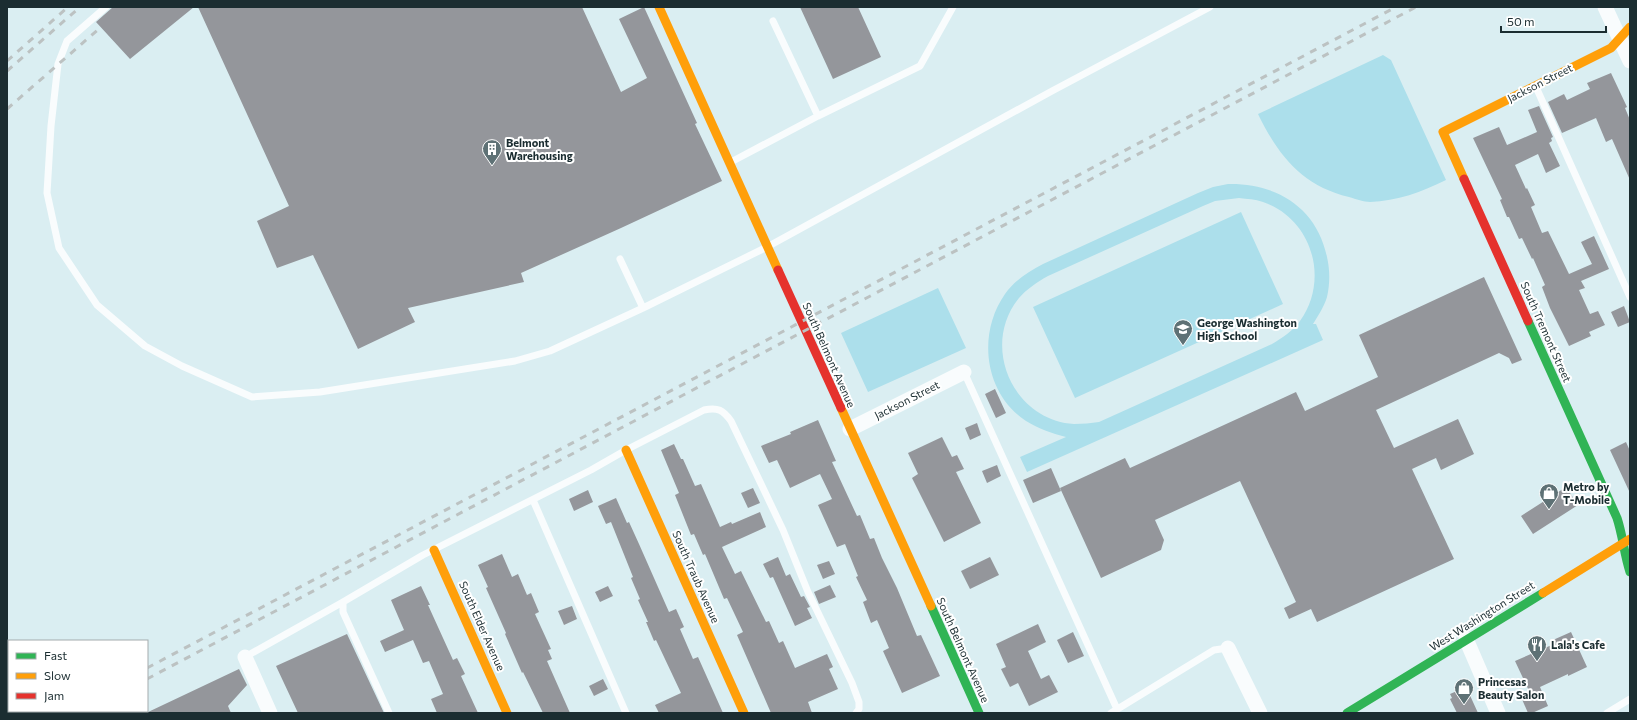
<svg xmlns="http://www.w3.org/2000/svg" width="1637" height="720" viewBox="0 0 1637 720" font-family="Commissioner,sans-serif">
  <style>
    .green { fill: #acdfeb; fill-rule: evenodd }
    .building { fill: #94969b }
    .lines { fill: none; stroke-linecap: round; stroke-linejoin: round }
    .lane { stroke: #f9fcfd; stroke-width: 7 }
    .street { stroke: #f9fcfd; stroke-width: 15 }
    .fast { stroke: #30b455; stroke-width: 9 }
    .slow { stroke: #ff9f0a; stroke-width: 9 }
    .jam { stroke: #e5322d; stroke-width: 9 }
    .rail { stroke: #bcc2c2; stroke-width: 3; stroke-dasharray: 7 7; stroke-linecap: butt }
    .labels { text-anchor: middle; stroke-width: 4; stroke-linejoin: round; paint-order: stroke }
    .street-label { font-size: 11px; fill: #1b2d31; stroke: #fff }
    .poi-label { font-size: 11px; font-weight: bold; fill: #1b2d31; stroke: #fff; text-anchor: start }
  </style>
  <rect width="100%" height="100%" fill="#daeef2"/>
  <path class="green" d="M1383 55 1391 60 1446 180C1422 192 1397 201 1370 202 1364 202 1356 199 1349 197 1302 186 1278 155 1258 114Z
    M1228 184C1277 183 1317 208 1327 257 1330 270 1330 284 1327 297 1324 307 1318 316 1313 324H1316L1323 340 1027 472 1020 457 1066 437C1051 433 1039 429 1026 421 984 393 977 334 1005 294 1015 280 1028 272 1043 264L1198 193 1213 187ZM1239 198C1247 199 1255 199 1263 202 1312 219 1330 279 1300 321 1293 331 1282 338 1272 344L1099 422C1091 423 1083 424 1074 424 1013 420 980 346 1019 298 1027 289 1037 282 1048 276L1203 206 1215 201Z
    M1241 212 1283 304 1075 398 1033 307Z
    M938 288 966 348 868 392 841 333Z"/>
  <path class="building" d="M113 7H194L130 59 96 22Z
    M198 7H582L621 92 647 78 619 19 644 7 697 123 695 124 722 181 621 228 521 273 524 282 408 308 415 322 358 349 313 255 277 268 257 221 289 206Z
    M800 7H858L881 57 833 79Z
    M1611 73 1627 107 1625 108 1630 120V180L1612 139 1606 142 1596 118 1562 133 1548 102 1564 94 1567 100 1590 89 1587 83Z
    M1539 106 1553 137 1551 138 1552 141 1549 143 1560 166 1546 173 1538 154 1515 165 1526 189 1527 188 1535 205 1531 207 1542 233 1548 231 1569 274 1592 264 1581 242 1594 236 1609 269 1581 281 1585 288 1579 290 1590 314 1598 311 1605 325 1589 332 1591 336 1569 346 1550 308 1542 287 1545 285 1533 258 1532 259 1522 238 1519 239 1509 217H1507L1500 200 1502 199 1473 138 1499 127 1507 145 1537 132 1528 110Z
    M1484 277 1522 360 1512 364 1509 358 1499 353 1376 410 1394 448 1458 419 1474 454 1441 470 1436 458 1412 469 1454 559 1317 622 1311 609 1289 619 1284 608 1296 602 1240 481 1155 520 1164 540 1161 550 1101 578 1060 488 1125 458 1130 468 1296 392 1305 411 1378 377 1359 335Z
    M1624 306 1630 322 1618 327 1611 312Z
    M995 389 1006 413 996 418 985 394Z
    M818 420 836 461 832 462 857 516 860 515 870 539 874 538 882 558 897 588 917 636 921 635 940 676 902 693 883 651 889 648 877 620 871 623 863 602 867 600 856 577 858 576 845 544 837 547 818 505 832 499 820 474 790 488 777 460 769 463 761 446 791 434 790 432Z
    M977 423 981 435 970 440 965 428Z
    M942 437 952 457 957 455 964 469 956 472 981 523 944 542 912 478 918 474 908 453Z
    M1626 442 1630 451V493L1610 450Z
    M674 444 681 459H683L695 486 701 484 720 527 731 522 732 524 760 512 766 527 722 547 735 574 741 571 766 622 769 621 779 643 783 641 795 668 827 654 833 667 829 669 838 689 808 702 812 713H771L737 635 743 632 727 598 724 599 705 554 703 555 694 534 691 535 675 495 679 493 661 450Z
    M997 465 1001 476 987 483 982 471Z
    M1051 468 1061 491 1033 503 1023 480Z
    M1566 487 1578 505 1533 534 1521 516Z
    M753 488 760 503 748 508 741 493Z
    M588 490 593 502 574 511 569 499Z
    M616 498 627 523 629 522 639 544 669 612 676 609 684 627 680 629 693 659 698 657 723 713H659L655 705 681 693 656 640 654 641 646 622H648L638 600 640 599 631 578 633 577 611 522 606 524 598 506Z
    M502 554 512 577 518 574 527 595 531 593 539 612 535 614 551 649 548 650 552 659 547 661 570 713H543L523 672 522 673 505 634 506 633 486 588 488 587 478 565Z
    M778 557 786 576 790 574 801 597 804 596 810 607 807 608 812 618 795 626 773 577 770 578 763 564Z
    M990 557 999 575 970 589 961 571Z
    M829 561 835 574 823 579 817 565Z
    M830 585 836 597 819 604 814 592Z
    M421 586 430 605H428L453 660 457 658 465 674 461 676 478 713H437L431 699 443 694 429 661 423 663 413 640 385 652 380 641 404 630 391 600Z
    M608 586 613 596 600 602 595 592Z
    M572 606 577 619 564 625 558 611Z
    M1038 624 1046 642 1028 651 1041 679 1049 675 1058 692 1029 706 1018 683 1010 687 1001 669 1006 667 996 644Z
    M1073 632 1084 656 1068 663 1057 640Z
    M1571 632 1587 667 1568 676V674L1540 687 1548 706 1532 713H1528L1521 697 1530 693 1515 661 1554 644 1553 640Z
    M347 634 384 713H298L276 666Z
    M239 669 247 685 228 706 231 713H146Z
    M603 679 608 689 594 696 589 686Z
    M1464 688 1465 692 1468 691 1478 713H1457L1450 699 1452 698 1450 694Z"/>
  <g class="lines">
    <path class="lane" d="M106 7 67 41 58 64 51 126 47 193 59 248 97 305 145 346 182 366 252 397 320 392 515 361 550 351 643 308 767 247 1052 91 1210 7
      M773 21 818 116
      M1536 87 1630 297
      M731 162 818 116 920 66 953 7
      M620 259 643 308
      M964 372 1117 709
      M533 500 626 713
      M245 657 343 602
      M389 713 343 612V602L423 555 591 470 626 450 704 410C718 407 723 410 731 421L783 530 808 592 852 683 859 702V709L856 713
      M1111 713 1214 650 1228 648
      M1607 713 1630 699"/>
    <path class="street" d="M1605 7 1630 61
      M850 429 964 372
      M1466 639 1498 713
      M1228 648 1260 713
      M245 657 270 713"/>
    <path class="fast" d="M1528 321 1617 518C1623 536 1624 554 1630 572
      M931 606 979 713
      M1347 713 1543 593"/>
    <path class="slow" d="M659 7 778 270
      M1464 179 1443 132 1611 48 1630 27
      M841 408 931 606
      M626 450 744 713
      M434 550 507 713
      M1543 593 1630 539"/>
    <path class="jam" d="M1464 179 1528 321
      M778 270 841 408"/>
    <path class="rail" d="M7 61 68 7
      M7 71 80 7
      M7 109 101 27
      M147 668 1396 7
      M147 679 1416 7
      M62 713 66 711
      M82 713 86 711"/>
  </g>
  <defs>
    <g id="building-pin" transform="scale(1)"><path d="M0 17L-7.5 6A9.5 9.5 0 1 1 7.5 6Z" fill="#5e7175" stroke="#fff"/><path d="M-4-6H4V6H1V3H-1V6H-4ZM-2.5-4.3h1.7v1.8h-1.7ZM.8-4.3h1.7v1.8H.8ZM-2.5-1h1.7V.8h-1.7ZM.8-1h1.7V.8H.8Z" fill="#fff"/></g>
    <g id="school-pin" transform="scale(1)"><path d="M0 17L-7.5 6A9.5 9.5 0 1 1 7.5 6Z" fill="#5e7175" stroke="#fff"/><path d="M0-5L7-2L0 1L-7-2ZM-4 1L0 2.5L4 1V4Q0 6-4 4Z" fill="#fff"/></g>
    <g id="shop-pin" transform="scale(1)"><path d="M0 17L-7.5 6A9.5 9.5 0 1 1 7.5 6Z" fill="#5e7175" stroke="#fff"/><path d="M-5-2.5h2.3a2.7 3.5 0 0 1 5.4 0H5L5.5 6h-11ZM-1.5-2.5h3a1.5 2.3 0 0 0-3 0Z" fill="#fff"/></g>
    <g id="restaurant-pin" transform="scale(1)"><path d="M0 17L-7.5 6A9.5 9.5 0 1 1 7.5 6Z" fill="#5e7175" stroke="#fff"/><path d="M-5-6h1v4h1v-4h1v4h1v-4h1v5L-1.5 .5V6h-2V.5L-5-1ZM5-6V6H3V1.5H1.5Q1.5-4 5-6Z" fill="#fff"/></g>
  </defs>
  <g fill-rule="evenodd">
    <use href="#building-pin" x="492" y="149"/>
    <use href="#school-pin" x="1183" y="329"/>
    <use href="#shop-pin" x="1549" y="493"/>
    <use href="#restaurant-pin" x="1537" y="645"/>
    <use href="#shop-pin" x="1464" y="688"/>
  </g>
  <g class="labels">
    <g class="street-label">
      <text transform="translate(1540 83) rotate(-27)" y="4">Jackson Street</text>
      <text transform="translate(1546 332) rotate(66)" y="4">South Tremont Street</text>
      <text transform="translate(829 355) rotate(66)" y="4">South Belmont Avenue</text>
      <text transform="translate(907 400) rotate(-27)" y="4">Jackson Street</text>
      <text transform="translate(696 577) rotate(66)" y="4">South Traub Avenue</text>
      <text transform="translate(1482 616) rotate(-32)" y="4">West Washington Street</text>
      <text transform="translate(482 626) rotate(66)" y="4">South Elder Avenue</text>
      <text transform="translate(963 650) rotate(66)" y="4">South Belmont Avenue</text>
    </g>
    <g class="poi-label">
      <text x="506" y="147">Belmont<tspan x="506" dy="13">Warehousing</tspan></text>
      <text x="1197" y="327">George Washington<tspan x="1197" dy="13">High School</tspan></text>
      <text x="1563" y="491">Metro by<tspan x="1563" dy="13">T-Mobile</tspan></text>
      <text x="1551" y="649">Lala's Cafe</text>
      <text x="1478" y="686">Princesas<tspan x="1478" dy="13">Beauty Salon</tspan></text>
    </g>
  </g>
  <rect width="1637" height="720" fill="none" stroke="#1b2d31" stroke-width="16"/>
  <rect x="8" y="640" width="140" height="72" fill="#ffffff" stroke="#a4abad"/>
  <rect x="16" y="653" width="20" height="6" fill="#30b455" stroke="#a4abad"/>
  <text x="44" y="660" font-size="12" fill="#1b2d31">Fast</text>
  <rect x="16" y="673" width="20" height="6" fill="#ff9f0a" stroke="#a4abad"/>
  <text x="44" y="680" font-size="12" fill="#1b2d31">Slow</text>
  <rect x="16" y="693" width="20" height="6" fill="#e5322d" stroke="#a4abad"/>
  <text x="44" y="700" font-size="12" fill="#1b2d31">Jam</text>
  <path d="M1501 26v6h105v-6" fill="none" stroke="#1b2d31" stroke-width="2"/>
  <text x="1507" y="26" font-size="12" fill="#1b2d31" stroke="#ffffff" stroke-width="3" paint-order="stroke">50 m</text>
</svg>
